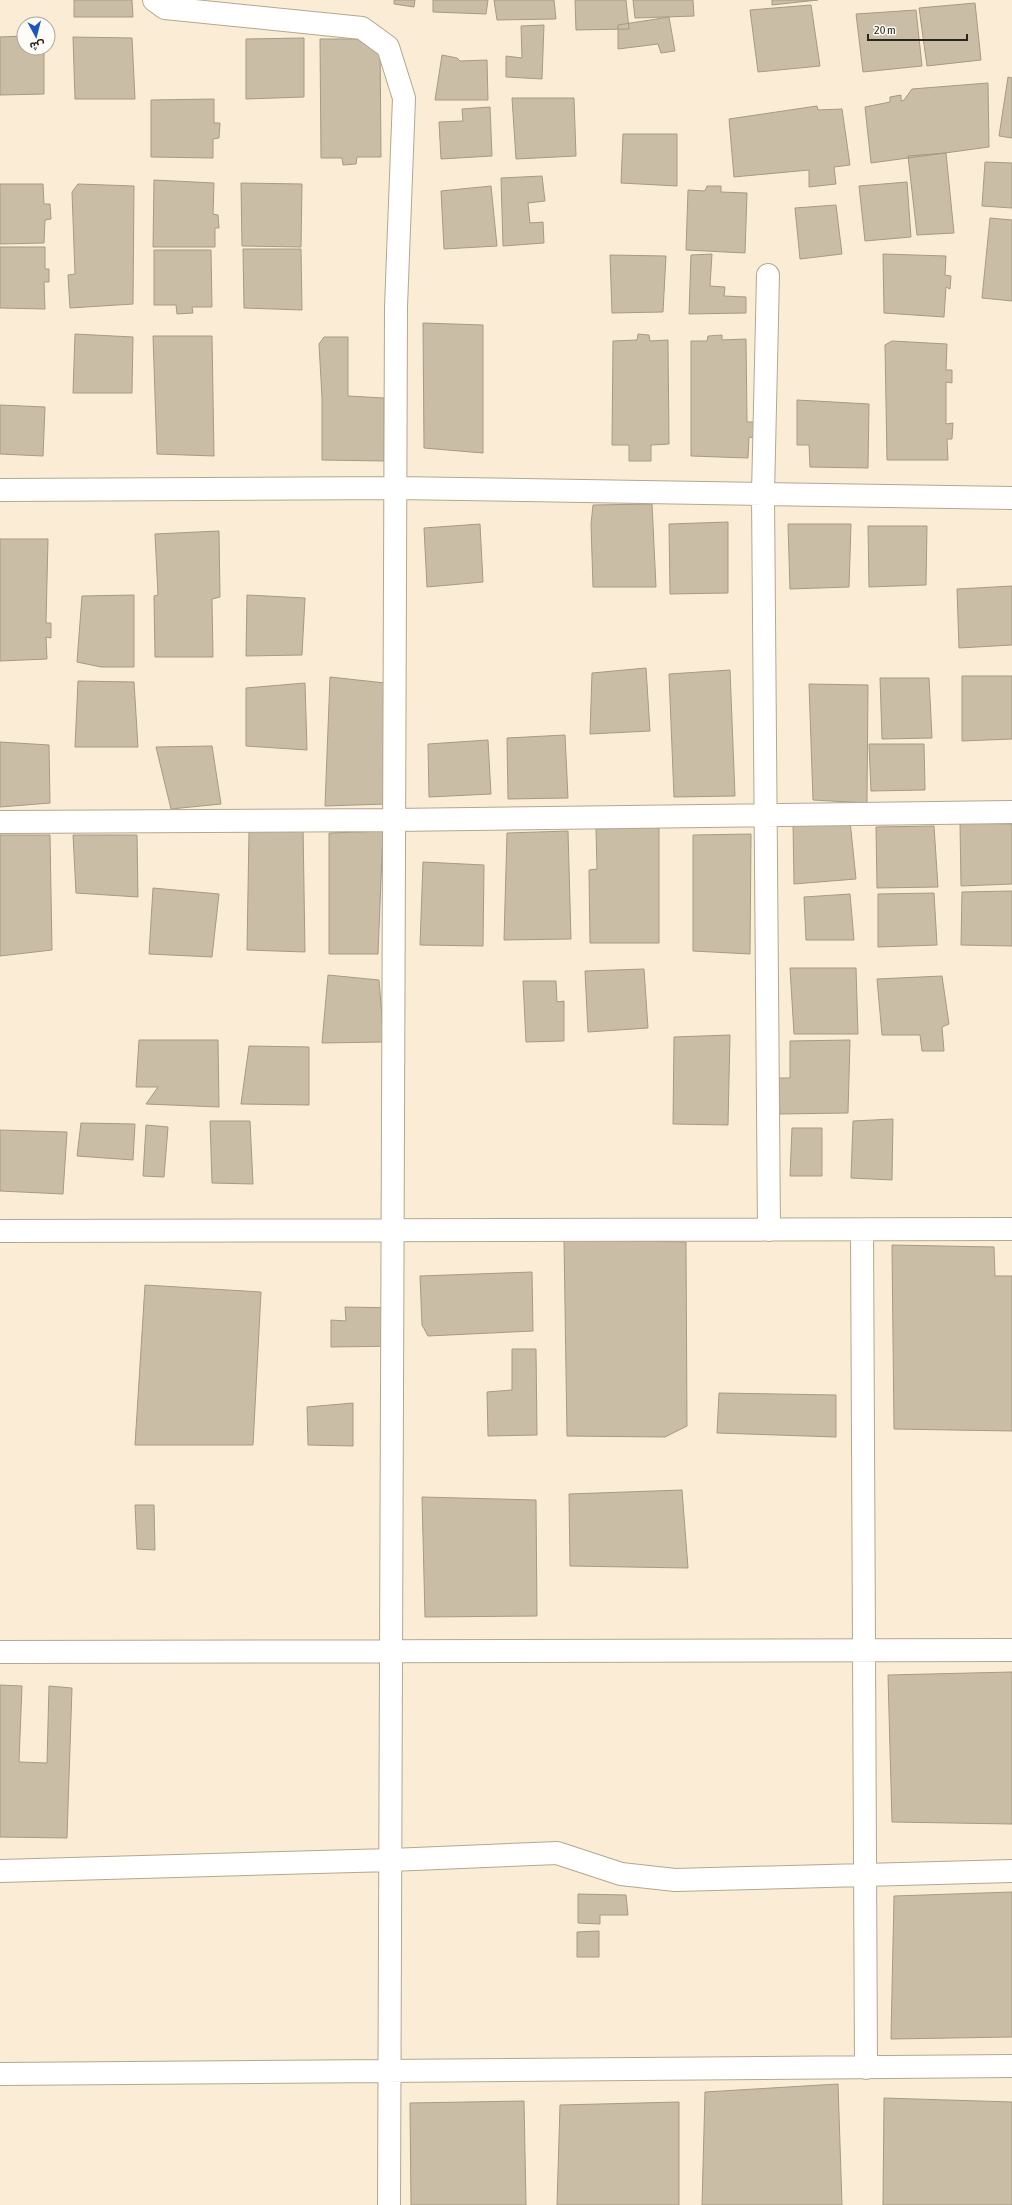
<svg xmlns="http://www.w3.org/2000/svg" width="1012" height="2205" viewBox="0 0 1012 2205" font-family="'Asap Condensed','Noto Sans Arabic',sans-serif">
  <style>
    .building { fill: #cabda6; stroke: #a79a84 }
    .lines { fill: none; stroke-linecap: round; stroke-linejoin: round }
    .street-casing { stroke: #b3a790; stroke-width: 24 }
    .street { stroke: #fff; stroke-width: 22 }
  </style>
  <rect width="100%" height="100%" fill="#fbedd5"/>
  <path class="building" d="M74 0H132L133 17H74Z
    M394 0H415L414 7 394 4Z
    M433 0H488L486 14 433 12Z
    M494 0H554L556 19 497 20Z
    M575 0H626L629 29 576 30Z
    M633 0H693L694 16 635 18Z
    M772 0H818L772 5Z
    M975 3 981 60 927 66 919 8Z
    M811 5 820 66 758 72 750 10Z
    M916 10 922 66 863 72 856 14Z
    M669 17 675 51 661 53 658 44 618 49V25Z
    M544 25 542 79 506 77V56L522 58 521 26Z
    M24 36V48H44V94L0 95V37Z
    M73 37 132 38 135 99H75Z
    M304 38V97L246 99V39Z
    M320 39H380L381 157H357L356 164 343 165 342 158H321Z
    M442 55 457 58 460 61 487 60 488 100H435Z
    M1008 77 1012 78V138L999 136Z
    M988 83 989 147 871 163 865 107 890 102V97L901 95V101L904 100 912 89Z
    M512 98H574L576 156 516 159Z
    M214 99V123H220L219 138 213 139V158L151 157V100Z
    M817 106 818 110 842 109 850 165 834 167 836 184 809 187V170L734 177 729 119Z
    M490 107 492 156 441 159 439 122 463 121 462 109Z
    M623 134H677V186L621 183Z
    M946 153 954 233 917 235 908 156Z
    M985 162 1012 163V208L982 206Z
    M542 176 545 201 528 203 530 223 543 222 544 243 503 246 501 178Z
    M154 180 214 183 213 214 218 215 219 228H215V247H153Z
    M907 182 911 237 865 241 859 186Z
    M241 183 302 184 301 247 242 246Z
    M0 184H43L44 204H50L51 219 45 220 44 243 0 244Z
    M78 184 134 186 133 304 70 308 68 275 75 274 72 192Z
    M491 186 497 246 444 249 441 191Z
    M707 186H721V192L747 193 745 253 686 250 688 190 705 191Z
    M836 205 842 254 800 259 795 208Z
    M990 218 1012 220V301L982 298Z
    M0 247H45V269H49V282H44L45 309 0 308Z
    M243 249H301L302 310 244 308Z
    M154 250H211L212 307H192L193 313 177 314 176 305H154Z
    M712 254 710 286 725 287 724 296 746 297V313L689 314 691 255Z
    M883 254 946 256 945 275 951 276 950 289 946 287 944 317 884 313Z
    M610 255 666 256 663 312 612 313Z
    M423 323 483 325V453L424 448Z
    M75 334 133 337 132 393H73Z
    M638 334 649 335 650 341 668 340 669 444 651 445V461H629V445H612L613 341 637 340Z
    M722 335V340L746 339 747 422H754V438L749 437 748 458 691 456V341H707L708 336Z
    M153 336H212L214 456 157 454Z
    M324 337H348V396L384 398V461L322 460V398L319 344Z
    M892 341 947 344 946 370H952V383L946 382V424L953 423 952 439H947L948 460H887L885 345Z
    M797 400 869 404 868 468 810 467 809 445H797Z
    M0 405 45 407 43 456 0 454Z
    M652 504 656 587H593L591 524 593 505Z
    M728 522V593L670 594 669 524Z
    M480 524 483 582 427 587 424 528Z
    M788 524H851L849 587 790 589Z
    M868 526H927L926 585 869 587Z
    M219 531 220 597 212 599 213 657H155L154 596 158 595 155 534Z
    M0 539H48L46 623H51V638L46 637 47 659 0 661Z
    M1012 586V645L959 648 957 589Z
    M134 595V667H101L77 662 82 596Z
    M247 595 305 598 302 655 246 656Z
    M646 668 650 731 590 734 592 673Z
    M730 670 735 796 674 797 669 674Z
    M962 676H1012V739L962 741Z
    M330 677 385 683 386 804 325 806Z
    M880 678H929L932 738 882 739Z
    M78 681 134 682 138 747H75Z
    M305 683 307 750 246 746V688Z
    M809 684 868 685 867 803 813 800Z
    M565 735 568 798 508 799 507 738Z
    M488 740 491 794 429 797 428 744Z
    M0 742 49 745 50 803 0 807Z
    M869 744H924L925 790 871 791Z
    M212 746 221 804 171 809 156 747Z
    M850 821 856 879 794 884 793 822Z
    M960 823 1012 824V884L961 886Z
    M303 826 305 952 247 950 249 831Z
    M934 826 938 887 877 888 876 827Z
    M659 827V943H590L589 870 597 869 596 829Z
    M383 831 378 954H329V833Z
    M568 831 571 939 504 940 507 833Z
    M751 834 750 954 693 951V835Z
    M0 835H50L52 950 0 956Z
    M73 835H137L138 897 76 893Z
    M423 862 484 865 483 946 420 945Z
    M153 888 219 894 212 957 149 954Z
    M1012 891V946L961 945 962 892Z
    M934 893 937 945 878 947V894Z
    M850 894 854 940H806L804 897Z
    M790 968H856L858 1034H794Z
    M644 969 648 1028 588 1032 585 971Z
    M328 975 379 980 384 1042 322 1043Z
    M942 976 949 1024 942 1027 944 1051H922L920 1035H882L877 979Z
    M523 981H556L557 1002 564 1001V1041L526 1042Z
    M730 1035 728 1125 673 1124 674 1037Z
    M139 1040H218L219 1107 146 1104 158 1087H136Z
    M850 1040 848 1113 780 1114 778 1078H790V1041Z
    M249 1046 309 1047V1105L241 1104Z
    M893 1119 892 1180 851 1178 853 1121Z
    M210 1121H250L253 1184 212 1183Z
    M81 1123 135 1124 133 1160 77 1156Z
    M146 1125 168 1127 164 1177 143 1176Z
    M792 1128H822V1176H790Z
    M0 1130 67 1132 63 1194 0 1191Z
    M564 1239 686 1242 687 1426 665 1437 567 1436Z
    M892 1245 994 1247 995 1276H1012V1431L894 1429Z
    M532 1272 533 1331 428 1336 422 1325 420 1276Z
    M145 1285 261 1292 253 1445H135Z
    M345 1307 400 1308 401 1346 331 1347V1320L346 1321Z
    M512 1349H536L537 1435 488 1436 487 1392 512 1390Z
    M719 1393 836 1395V1437L717 1433Z
    M353 1403V1446L308 1445 307 1407Z
    M682 1490 688 1568 570 1566 569 1494Z
    M422 1497 536 1500 537 1616 425 1617Z
    M135 1505H154L155 1550 137 1549Z
    M1012 1672V1824L892 1822 888 1675Z
    M0 1685 22 1686 19 1762 47 1763 49 1686 72 1688 67 1838 0 1837Z
    M1012 1892V2037L891 2039 894 1896Z
    M578 1894 626 1895 628 1915H600V1924L578 1923Z
    M599 1931V1957H577V1932Z
    M838 2084 842 2205H702L705 2092Z
    M884 2098 1012 2102V2205H883Z
    M524 2101 526 2205H411L410 2103Z
    M679 2102V2205H557L560 2105Z"/>
  <g class="lines">
    <g class="street-casing">
      <path id="street" d="M154 0 165 8 362 28 388 47 404 98 396 307 389 2205
        M768 275 763 494 769 1230
        M0 490 396 488 1012 498
        M0 822 394 820 1012 812
        M862 1230 866 2068
        M0 1231 1012 1229
        M0 1652 1012 1650
        M0 1871 391 1860 557 1853 621 1874 675 1880 1012 1871
        M0 2074 1012 2066"/>
    </g>
    <use href="#street" class="street"/>
  </g>
  <g transform="translate(36 36) rotate(173)"><circle r="19" fill="#fffcf7" stroke="#aaa6a0"/>
  <path d="M0-3L7 15L0 10L-7 15Z" fill="#1e54c0"/>
  <text y="-6" font-size="11" font-weight="bold" text-anchor="middle" fill="#2b261d">ش</text>
  </g>
  <path d="M868 34v6h99v-6" fill="none" stroke="#2b261d" stroke-width="2"/>
  <text x="874" y="34" font-size="12" fill="#2b261d" stroke="#fffcf7" stroke-width="3" paint-order="stroke">20 m</text>
</svg>
